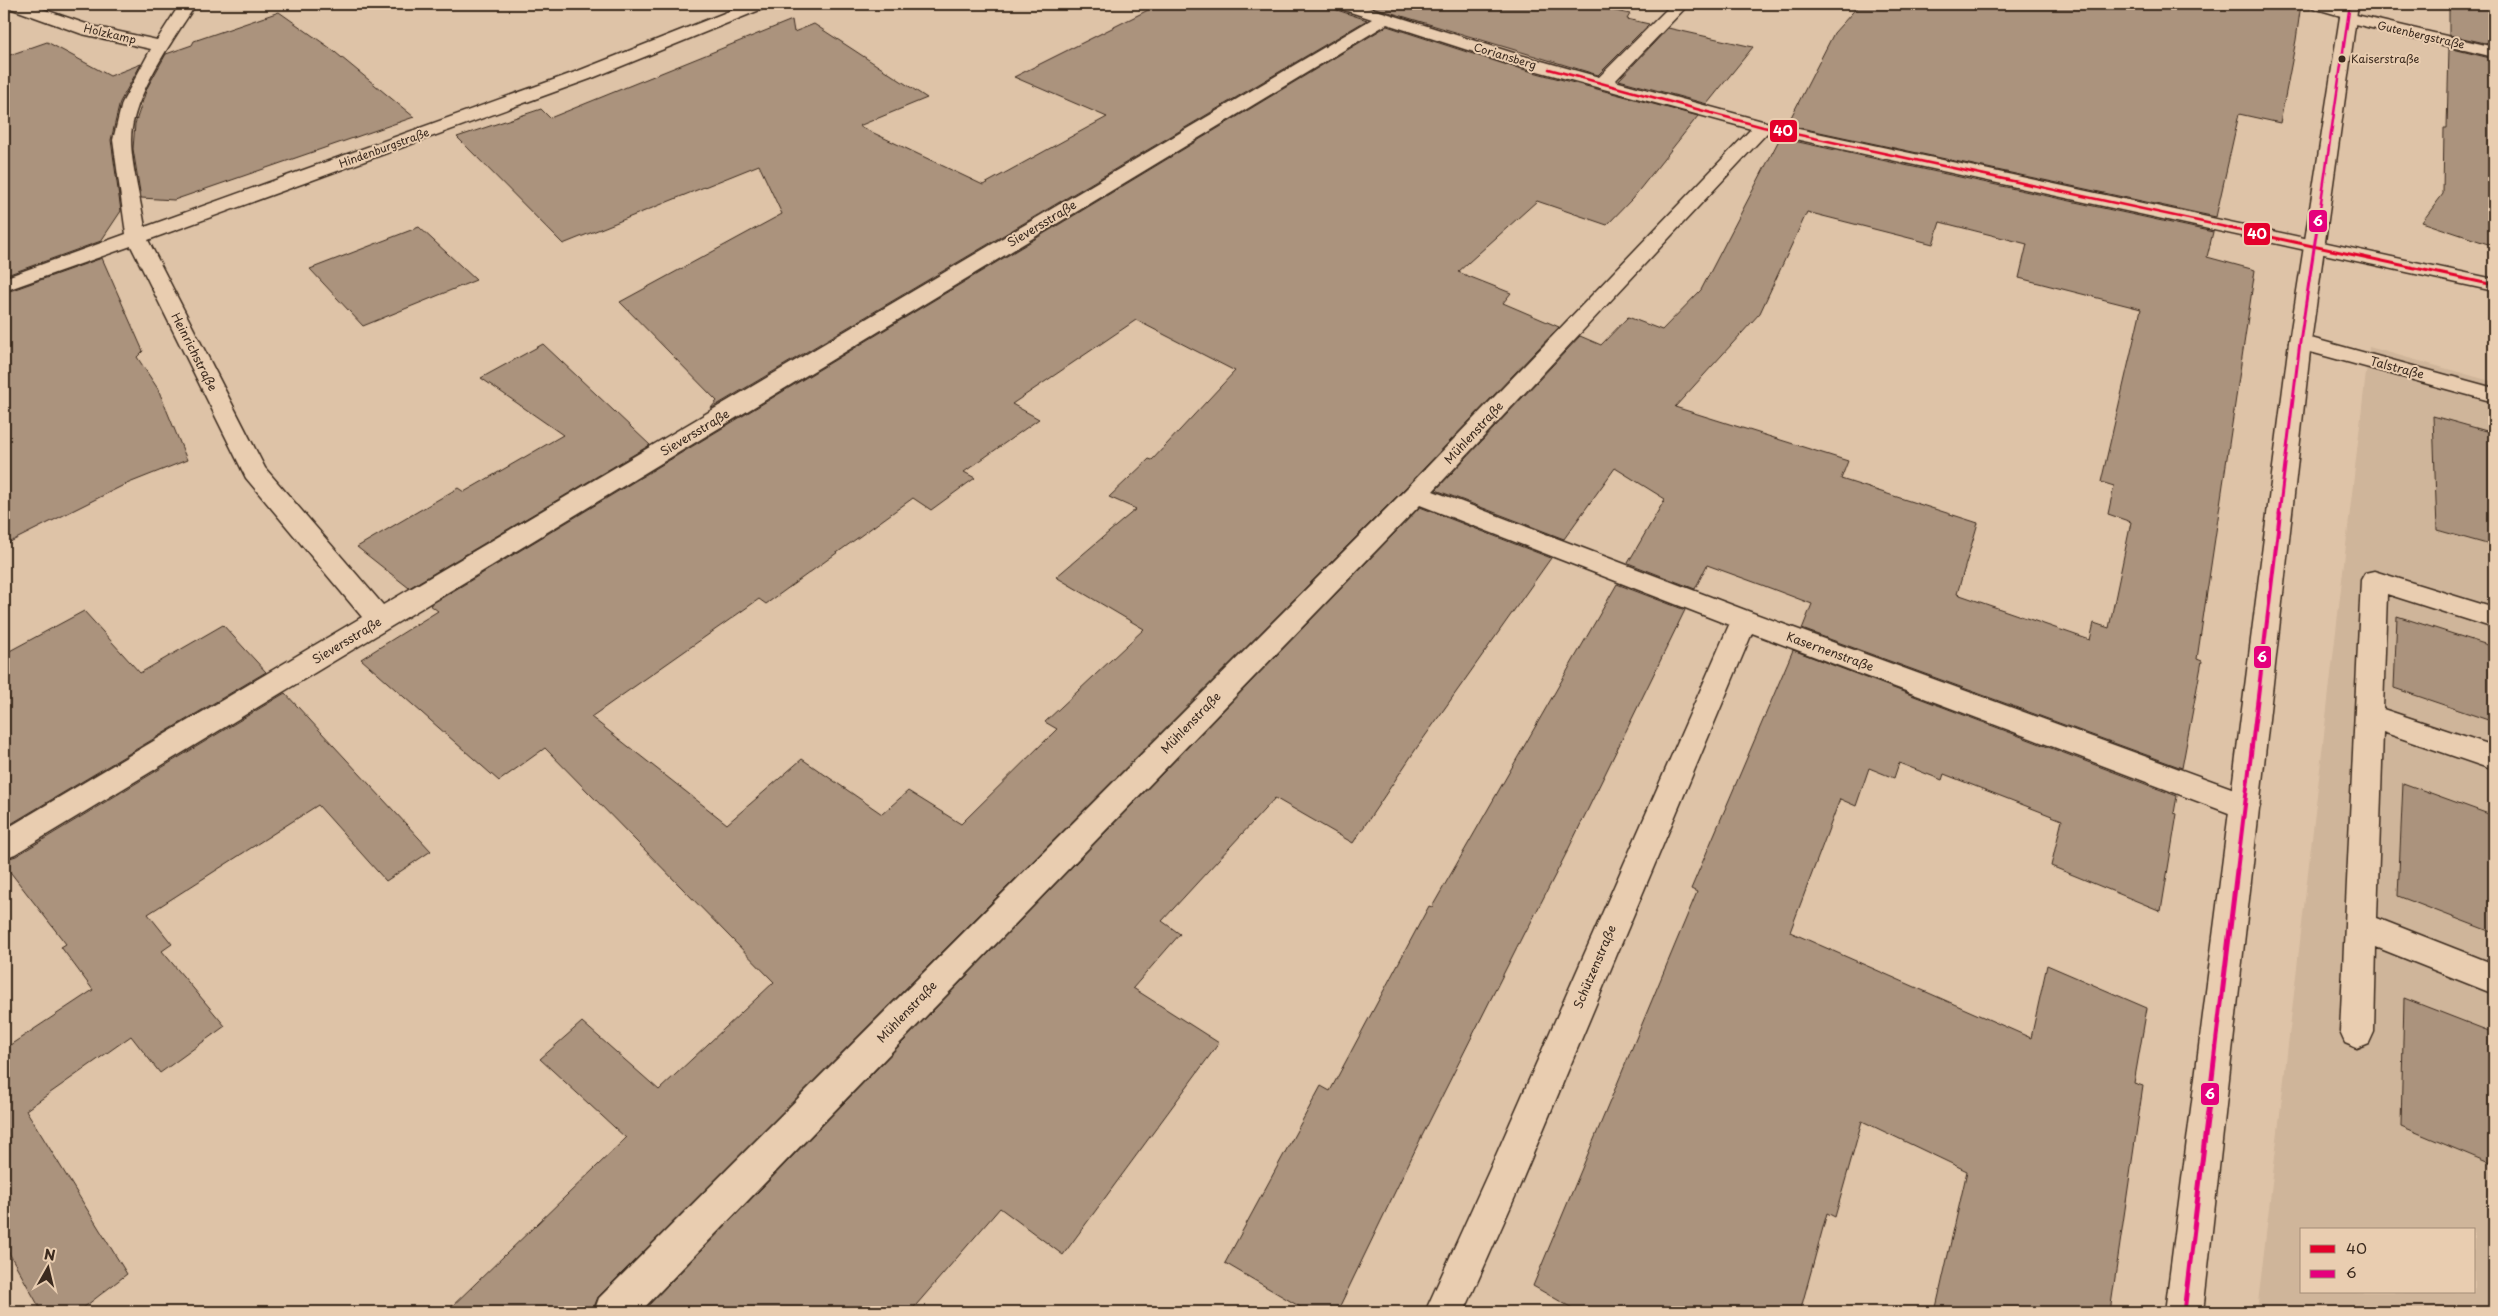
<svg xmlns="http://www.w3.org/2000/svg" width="2498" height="1316" viewBox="0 0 2498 1316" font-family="'Playpen Sans',sans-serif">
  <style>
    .built { fill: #cfb59a; fill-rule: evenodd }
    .building { fill: #ab937d; stroke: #3b2a1e; fill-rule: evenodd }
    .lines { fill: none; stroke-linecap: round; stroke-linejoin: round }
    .minor-casing { stroke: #3b2a1e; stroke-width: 3 }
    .major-casing { stroke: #3b2a1e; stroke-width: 3 }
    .minor { fill: #e9cdb0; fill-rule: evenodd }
    .major { fill: #e9cdb0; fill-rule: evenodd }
    .bus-1-far1-casing { stroke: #e9cdb0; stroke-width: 5 }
    .bus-1-casing { stroke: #e9cdb0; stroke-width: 6 }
    .bus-2-far3-casing { stroke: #e9cdb0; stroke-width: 5 }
    .bus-2-far2-casing { stroke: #e9cdb0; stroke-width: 6 }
    .bus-2-far1-casing { stroke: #e9cdb0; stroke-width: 8 }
    .bus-2-casing { stroke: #e9cdb0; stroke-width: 9 }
    .bus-1-far1 { stroke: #e4002b; stroke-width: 2.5 }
    .bus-1 { stroke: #e4002b; stroke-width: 3 }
    .bus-2-far3 { stroke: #e5007d; stroke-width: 2.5 }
    .bus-2-far2 { stroke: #e5007d; stroke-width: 3 }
    .bus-2-far1 { stroke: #e5007d; stroke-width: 4 }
    .bus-2 { stroke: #e5007d; stroke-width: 5 }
    .bus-dot { fill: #3b2a1e; stroke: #e9cdb0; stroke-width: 2 }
    .labels { text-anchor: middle; stroke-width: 4; stroke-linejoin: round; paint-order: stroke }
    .far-street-label { font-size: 11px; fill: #3b2a1e; stroke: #e9cdb0 }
    .bus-label { font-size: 11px; fill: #3b2a1e; stroke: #e9cdb0; text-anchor: start }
    .street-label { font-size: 12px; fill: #3b2a1e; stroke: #e9cdb0 }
    .line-badge { stroke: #e9cdb0; stroke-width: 2 }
    .badge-label { font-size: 14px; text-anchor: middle; font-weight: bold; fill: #fff }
  </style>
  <rect width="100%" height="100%" fill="#dec3a7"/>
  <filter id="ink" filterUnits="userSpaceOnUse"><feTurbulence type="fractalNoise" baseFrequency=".02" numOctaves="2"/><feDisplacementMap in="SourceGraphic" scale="10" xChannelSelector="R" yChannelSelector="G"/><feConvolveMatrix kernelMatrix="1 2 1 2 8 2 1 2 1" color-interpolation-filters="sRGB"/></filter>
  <g filter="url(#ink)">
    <path class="built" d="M2369 347 2494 382V433L2433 417 2437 530 2494 546V647L2397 616 2394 688 2494 722V816L2403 783 2398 896 2494 933V1033L2404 998 2401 1126 2494 1165V1312H2257ZM2302 1230H2474V1292H2302Z"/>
    <path class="building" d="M1160 4H1331L1334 9 1367 20 710 409 717 401 620 302 782 214 759 165 563 244 457 137 541 109 550 118 792 20 794 32 814 24 927 98 859 126 983 185 1107 117 1014 77Z
      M1362 4H1581L1630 14 1627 19 1649 24 1598 75Z
      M1860 4H2301L2296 40 2280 123 2239 114 2216 217 1787 125 1834 33Z
      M2449 4H2494V45L2449 35Z
      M279 12 330 48 414 117 174 200 141 198 133 149 135 124 147 88 166 54 192 45 194 41Z
      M1387 26 1507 65 1698 116 1632 199 1607 225 1537 201 1458 272 1511 293 1503 303 1559 327 1406 487 598 1297 592 1312H446L626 1138 540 1059 582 1022 659 1090 774 982 545 748 499 781 361 659 438 611 430 605ZM1136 320 1235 371 1152 460 1149 459 1109 497 1136 509 1056 577 1144 629 1045 722 1057 729 961 824 908 791 882 814 802 759 727 824 591 717 759 599 766 604 913 498 931 510 975 478 964 472 1039 419 1012 404Z
      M1668 28 1753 47 1707 104 1619 80Z
      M47 42 110 76 141 64 120 102 111 140 121 211 101 241 4 276V57Z
      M2449 48 2494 59V246L2422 222 2443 194 2444 128H2447Z
      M1780 138 2213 232 2207 257 2255 270 2197 659 2202 661 2182 768 1802 629 1812 604 1762 585 1707 565 1695 589 1628 563 1665 499 1615 468 1564 539 1436 490 1580 336 1601 345 1628 317 1662 330 1701 290ZM1807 212 1933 244 1940 222 2027 244 2019 278 2141 309 2101 482 2114 486 2108 514 2131 522 2109 628 2094 623 2090 640 1957 594 1978 523 1841 479 1848 461 1675 407 1760 313Z
      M419 227 476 280 363 326 310 269Z
      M102 258 143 351 137 357 158 389 187 460 124 485 4 545V293Z
      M543 344 650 445 409 588 357 547 458 488 464 492 563 435 481 378Z
      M2433 416 2494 433V546L2437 530Z
      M1420 507 1551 558 1416 749 1353 843 1275 798 1162 921 1180 934 1133 988 1219 1043 1063 1255 1000 1208 910 1312H642Z
      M1617 584 1685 610 1568 850 1526 932 1525 931 1421 1138 1337 1312H1309L1225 1263 1321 1086 1330 1091 1429 906 1432 907Z
      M84 611 140 673 223 625 266 672 4 828V654Z
      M2397 616 2494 647V722L2394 688Z
      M1793 650 2177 796 2174 813 2177 814 2161 911 2051 866 2062 820 1944 774 1942 780 1899 763 1894 778 1869 768 1856 806 1840 799 1790 932 2031 1038 2047 965 2147 1008 2134 1083 2143 1086 2110 1312H1935L1967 1171 1862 1121 1835 1217 1827 1213 1800 1312H1579L1533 1286 1697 892 1691 889Z
      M285 693 431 851 386 881 318 805 148 914 172 944 162 951 225 1026 160 1073 131 1036 26 1110 127 1274 78 1312H42L4 1244V1049L93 990 61 947 66 944 4 864V860L16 856Z
      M2403 783 2494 816V933L2398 896Z
      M2404 998 2494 1033V1165L2401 1126Z"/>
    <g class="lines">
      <g class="minor-casing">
        <path id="minor" d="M5 4H28L92 26 157 40 180 4H196C174 39 131 97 131 140 131 164 141 202 145 227L578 71 747 4H769L767 7 590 79 148 240 265 468 383 605 1372 19 1335 7 1333 4H1357L1520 55 1599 77 1672 4H1689L1615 81 1766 122 2494 279V291L1767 133 1433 491 1753 613 2256 797 2260 806 2256 815 2245 818 2234 815 1752 633 1515 1197 1464 1312H1425L1489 1171 1729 625 1420 505 640 1312H594L599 1298 1407 488 1751 129 1508 63 1387 24 15 854 4 858V830L362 617 246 478 131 246 4 291V278L126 234 113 140 122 103 151 49 82 34 7 7Z
          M2308 4H2333L2355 10 2356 15 2494 47V57L2342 21 2340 18 2341 16 2310 7Z
          M2300 335 2494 388V402L2292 347 2289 342 2292 337Z
          M2374 571 2494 608V628L2387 594 2383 709 2494 746V770L2383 732 2377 918 2494 964V994L2376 947 2374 1032 2369 1043 2357 1048 2345 1043 2340 1032 2361 580 2365 573Z"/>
      </g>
      <g class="major-casing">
        <path id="major" d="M2342 4H2358L2311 342 2203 1312H2165L2289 342Z"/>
      </g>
      <use href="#minor" class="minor"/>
      <use href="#major" class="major"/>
      <g class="bus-1-far1-casing">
        <path id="bus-1-far1" d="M1549 69 1763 127 2235 229"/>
      </g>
      <g class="bus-1-casing">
        <path id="bus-1" d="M2229 228 2494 285"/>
      </g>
      <g class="bus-2-far3-casing">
        <path id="bus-2-far3" d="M2317 229 2350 4"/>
      </g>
      <g class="bus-2-far2-casing">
        <path id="bus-2-far2" d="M2279 514 2300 342 2317 228"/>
      </g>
      <g class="bus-2-far1-casing">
        <path id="bus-2-far1" d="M2237 871 2280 513"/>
      </g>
      <g class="bus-2-casing">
        <path id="bus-2" d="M2184 1312 2237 870"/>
      </g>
      <use href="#bus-1-far1" class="bus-1-far1"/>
      <use href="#bus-1" class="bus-1"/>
      <use href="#bus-2-far3" class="bus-2-far3"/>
      <use href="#bus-2-far2" class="bus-2-far2"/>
      <use href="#bus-2-far1" class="bus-2-far1"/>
      <use href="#bus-2" class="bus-2"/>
    </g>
  </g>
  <circle class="bus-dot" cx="2342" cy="59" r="4.5"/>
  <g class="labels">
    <g class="far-street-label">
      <text transform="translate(110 34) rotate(13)" y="4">Holzkamp</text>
      <text transform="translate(2421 35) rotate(13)" y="4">Gutenbergstraße</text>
      <text transform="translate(1505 56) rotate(17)" y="4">Coriansberg</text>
      <text transform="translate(384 148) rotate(-20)" y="4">Hindenburgstraße</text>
    </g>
    <g class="bus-label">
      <text x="2351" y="63">Kaiserstraße</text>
    </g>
    <g class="street-label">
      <text transform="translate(1042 224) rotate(-31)" y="4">Sieversstraße</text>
      <text transform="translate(194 352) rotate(63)" y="4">Heinrichstraße</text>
      <text transform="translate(2397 368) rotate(15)" y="4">Talstraße</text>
      <text transform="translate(695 433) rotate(-31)" y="4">Sieversstraße</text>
      <text transform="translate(1474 433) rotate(-47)" y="4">Mühlenstraße</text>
      <text transform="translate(347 641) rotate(-31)" y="4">Sieversstraße</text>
      <text transform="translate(1830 652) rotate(20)" y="4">Kasernenstraße</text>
      <text transform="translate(1191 723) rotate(-46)" y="4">Mühlenstraße</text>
      <text transform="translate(1595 967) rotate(-67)" y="4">Schützenstraße</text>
      <text transform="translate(907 1012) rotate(-46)" y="4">Mühlenstraße</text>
    </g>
  </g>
  <g class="line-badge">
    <rect x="1769" y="119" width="29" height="24" rx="5" fill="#e4002b"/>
    <rect x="2308" y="209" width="20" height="24" rx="5" fill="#e5007d"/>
    <rect x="2243" y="222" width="28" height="24" rx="5" fill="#e4002b"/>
    <rect x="2253" y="645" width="19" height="24" rx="5" fill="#e5007d"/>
    <rect x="2200" y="1082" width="20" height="24" rx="5" fill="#e5007d"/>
  </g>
  <g class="badge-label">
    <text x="1783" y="136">40</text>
    <text x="2318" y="226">6</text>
    <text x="2257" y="239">40</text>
    <text x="2262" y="662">6</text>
    <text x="2210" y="1099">6</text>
  </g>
  <rect width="2498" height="1316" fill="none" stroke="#e9cdb0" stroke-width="20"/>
  <rect x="10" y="10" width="2478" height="1296" fill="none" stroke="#3b2a1e" stroke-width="2" filter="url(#ink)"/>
  <rect x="2300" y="1228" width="175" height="65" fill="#e9cdb0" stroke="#a38c76"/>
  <rect x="2310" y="1245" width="25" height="8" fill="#e4002b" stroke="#a38c76"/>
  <text x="2346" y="1254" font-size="15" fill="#3b2a1e">40</text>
  <rect x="2310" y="1270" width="25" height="8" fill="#e5007d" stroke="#a38c76"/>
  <text x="2346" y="1278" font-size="15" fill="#3b2a1e">6</text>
  <g transform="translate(48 1268) rotate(8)" stroke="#e9cdb0" stroke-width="4" paint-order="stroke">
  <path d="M0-4L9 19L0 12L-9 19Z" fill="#3b2a1e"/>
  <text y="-8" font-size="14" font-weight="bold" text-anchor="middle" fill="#3b2a1e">N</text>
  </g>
</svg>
